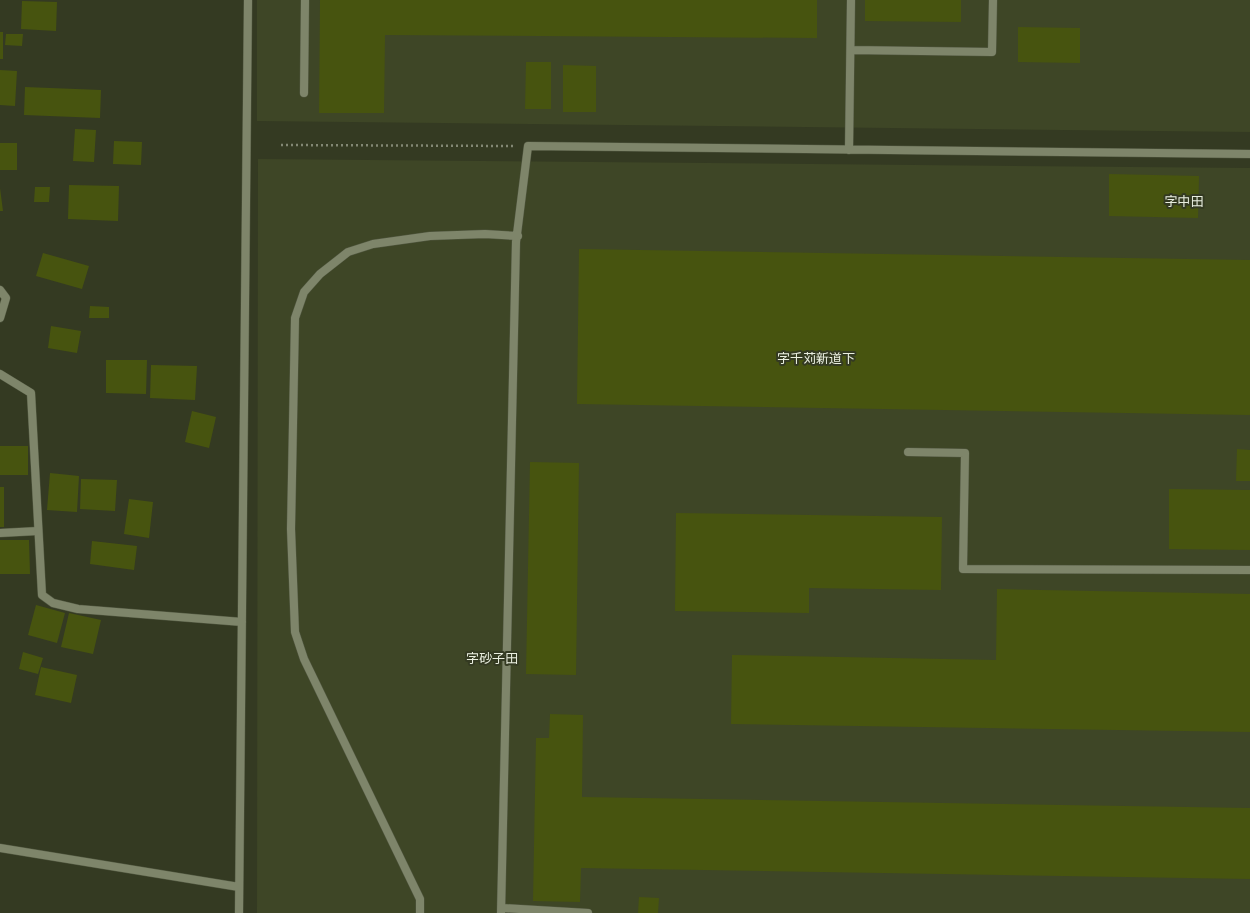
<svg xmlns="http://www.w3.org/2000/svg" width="1250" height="913" viewBox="0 0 1250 913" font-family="'Golos Text','Noto Sans JP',sans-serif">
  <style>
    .built { fill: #3e4626 }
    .building { fill: #47540f }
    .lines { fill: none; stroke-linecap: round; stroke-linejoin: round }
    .lane-casing { stroke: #515740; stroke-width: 9 }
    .street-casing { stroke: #515740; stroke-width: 9 }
    .path { stroke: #838874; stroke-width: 2.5; stroke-dasharray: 2 3; stroke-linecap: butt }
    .lane { stroke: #7e856a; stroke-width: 8 }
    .street { stroke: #7e856a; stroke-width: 8 }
    .labels { text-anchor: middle; stroke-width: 4; stroke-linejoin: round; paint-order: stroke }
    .quarter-label { font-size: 13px; fill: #e9eedf; stroke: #343a22 }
  </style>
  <rect width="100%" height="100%" fill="#343a22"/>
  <path class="built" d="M257 0H1250V132L257 121Z
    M258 159 1250 168V913H257Z"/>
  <path class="building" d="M320 0H817V38L385 35 384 113H319Z
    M865 0H961V22L865 21Z
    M22 1 57 2 56 31 21 29Z
    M1018 27 1080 28V63L1018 62Z
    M0 32H3V59H0Z
    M6 34H23L22 46 5 45Z
    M526 62H551V109H525Z
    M563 65 596 66V112H563Z
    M0 70 17 71 15 106 0 105Z
    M25 87 101 90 100 118 24 115Z
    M75 129 96 130 94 162 73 161Z
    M114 141 142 142 141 165 113 164Z
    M0 143H17V170H0Z
    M1109 174 1199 176 1198 218 1109 216Z
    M69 185 119 186 118 221 68 219Z
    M35 187H50L49 202H34Z
    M0 188 3 211H0Z
    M579 249 1250 260V415L577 404Z
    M43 253 89 266 82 289 36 276Z
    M90 306 109 307V318H89Z
    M51 326 81 331 77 353 48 348Z
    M106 360H147L146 394 106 393Z
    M151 365 197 366 195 400 150 398Z
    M192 411 216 417 209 448 185 442Z
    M0 446H28V475H0Z
    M1237 449 1250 450V481H1236Z
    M530 462 579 463 576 675 526 674Z
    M50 473 79 476 77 512 47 510Z
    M81 479 117 480 115 511 80 509Z
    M0 487H4V527H0Z
    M1169 489 1250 490V550L1169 549Z
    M129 499 153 502 149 538 124 534Z
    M676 513 942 517 941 590 809 588V613L675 611Z
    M0 540H29L30 574H0Z
    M92 541 137 546 134 570 90 564Z
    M997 589 1250 594V732L731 724 732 655 996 660Z
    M36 605 65 613 57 643 28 635Z
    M69 613 101 620 93 654 61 647Z
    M23 652 43 658 38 674 19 669Z
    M41 667 77 675 71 703 35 695Z
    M550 714 583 715 582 797 1250 808V879L581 868 580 902 533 901 536 738H549Z
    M639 897 659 898 658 913H638Z"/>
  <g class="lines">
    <g class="lane-casing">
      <path id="lane" d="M851 50 992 52 993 0
        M304 93 305 0
        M849 150 851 0
        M908 452 965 453 963 569 1250 570
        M0 533 38 531
        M502 908 588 913
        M420 913V899L304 659 295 632 291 529 295 318 304 292 320 274 348 252 373 244 430 236 485 234 518 236
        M501 913 516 242 528 146 1250 154"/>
    </g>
    <g class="street-casing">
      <path id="street" d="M0 290 6 298 0 318
        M0 374 31 393 42 595 53 603 78 609 242 622
        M0 848 239 887
        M239 913 248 0"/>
    </g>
    <path class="path" d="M281 145 514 146"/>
    <use href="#lane" class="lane"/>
    <use href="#street" class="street"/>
  </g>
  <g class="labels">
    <g class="quarter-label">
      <text x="1184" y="206">字中田</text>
      <text x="816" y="363">字千苅新道下</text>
      <text x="492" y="663">字砂子田</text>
    </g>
  </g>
</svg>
